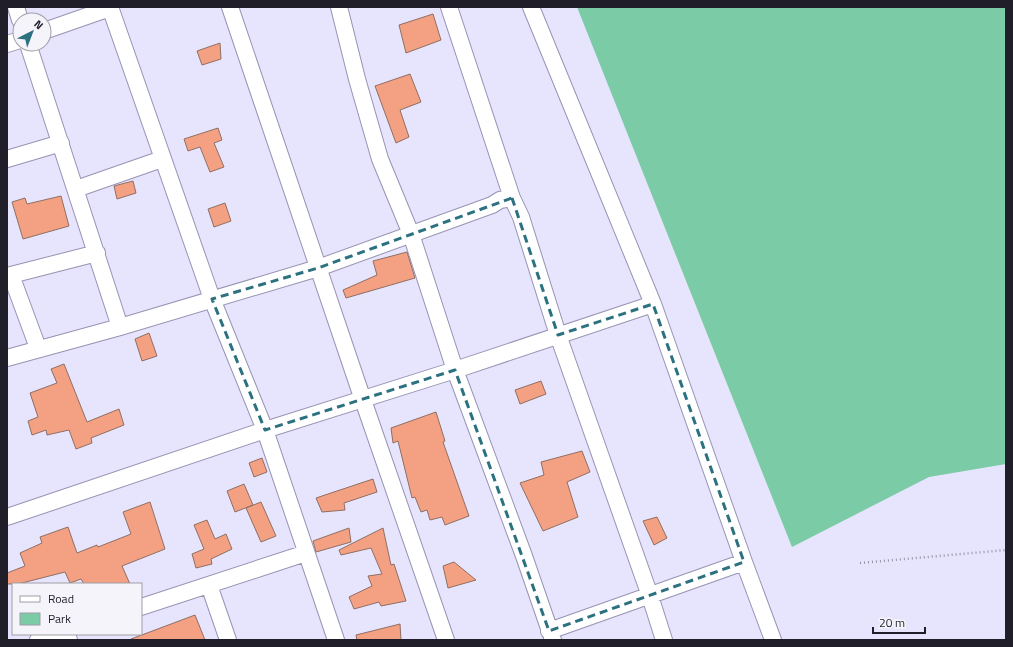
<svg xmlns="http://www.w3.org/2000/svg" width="1013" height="647" viewBox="0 0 1013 647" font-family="'Titillium Web',sans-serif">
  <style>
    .green { fill: #7bcba6 }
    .building { fill: #f4a082; stroke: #8f6f63 }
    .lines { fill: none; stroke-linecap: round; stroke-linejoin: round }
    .minor-casing { stroke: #9893b2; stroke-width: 18 }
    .path { stroke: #9492a6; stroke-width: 2.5; stroke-dasharray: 1 3; stroke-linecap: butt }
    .minor { stroke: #fff; stroke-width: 16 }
    .marked { fill: none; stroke: #2c7180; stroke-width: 3; stroke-dasharray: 8 5; stroke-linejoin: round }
  </style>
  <rect width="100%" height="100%" fill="#e7e4fe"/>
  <path class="green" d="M577 7H1006V464L929 477 792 547Z"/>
  <path class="building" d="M433 14 441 40 406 53 399 25Z
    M220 43 221 59 202 65 197 51Z
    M410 74 421 102 400 110 409 137 396 143 375 86Z
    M218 128 222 140 214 143 224 167 210 172 200 147 188 151 184 139Z
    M133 181 136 193 117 199 114 186Z
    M61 196 69 226 23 239 12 202 25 198 27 204Z
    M225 203 231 221 214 227 208 209Z
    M407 252 415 278 346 298 343 290 377 275 373 261Z
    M149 333 157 356 142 361 135 339Z
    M64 364 87 422 119 409 124 425 91 438 92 443 76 449 69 430 47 435 46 430 32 435 28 421 38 417 30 393 57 383 51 369Z
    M541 381 546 394 520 404 515 390Z
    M436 412 445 441 443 442 469 516 445 525 442 517 430 520 427 510 421 512 415 497 412 498 398 441 393 443 391 428Z
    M582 451 590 472 567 482 578 517 543 531 520 483 544 475 541 462Z
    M262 458 267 472 254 477 249 463Z
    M373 479 377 492 344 503 345 510 322 512 316 498Z
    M244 484 253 505 235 512 227 491Z
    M150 502 165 549 122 566 130 584H84L81 579 70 583 65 572 18 584H7V573L25 566 20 553 42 543 40 537 68 527 77 553 97 545 98 547 131 534 123 512Z
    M261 502 276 536 261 542 246 508Z
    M657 517 667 538 654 545 643 521Z
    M207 520 215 539 226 534 232 549 211 559 212 564 196 568 192 554 204 549 194 525Z
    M349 528 351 542 316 552 313 541Z
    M383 528 391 565 394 564 406 601 381 606 379 602 354 609 349 597 372 586 368 576 382 574 371 548 341 555 339 550Z
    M454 562 476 580 448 588 443 566Z
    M195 615 205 640H131V639Z
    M400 624 401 640H357L356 635Z"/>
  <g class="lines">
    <g class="minor-casing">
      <path id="minor" d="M16 7 20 20
        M110 7 212 299 265 430 336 640
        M230 7 363 400 446 640
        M339 7 357 79 380 159 411 234 455 370 524 556 553 640
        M449 7 512 198
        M531 7 653 304
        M44 31 110 8
        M7 44 20 40
        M28 44 120 327
        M7 159 61 143
        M76 189 162 159
        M11 275 38 348
        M7 276 97 253
        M7 358 120 327 318 268 492 205 500 200 512 198 521 217 558 335 650 596 664 640
        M7 517 265 430 455 370 653 304 744 562 773 640
        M209 585 228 640
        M141 607 306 553
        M549 631 744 562
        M67 634 69 640
        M38 640 57 634"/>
    </g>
    <path class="path" d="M860 563 1006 550"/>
    <use href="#minor" class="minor"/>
  </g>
  <path class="marked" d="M512 198 558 335 653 304 744 562 549 631 455 370 265 430 212 299 318 268Z"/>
  <rect width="1013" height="647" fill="none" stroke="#201e29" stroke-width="16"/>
  <rect x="12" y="583" width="130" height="52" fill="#f5f4fa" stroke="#a09ea6"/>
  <rect x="20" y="596" width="20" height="6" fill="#ffffff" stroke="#a09ea6"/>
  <text x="48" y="603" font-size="12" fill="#201e29">Road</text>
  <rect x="20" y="613" width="20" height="12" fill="#7bcba6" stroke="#a09ea6"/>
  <text x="48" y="623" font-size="12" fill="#201e29">Park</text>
  <g transform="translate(32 32) rotate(42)"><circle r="19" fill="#f5f4fa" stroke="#a09ea6"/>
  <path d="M0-3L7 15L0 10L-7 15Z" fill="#2c7180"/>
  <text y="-6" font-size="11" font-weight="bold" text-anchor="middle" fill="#201e29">N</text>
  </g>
  <path d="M873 627v6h52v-6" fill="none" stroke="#201e29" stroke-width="2"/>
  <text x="879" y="627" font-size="12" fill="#201e29" stroke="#f5f4fa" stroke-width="3" paint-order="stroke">20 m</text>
</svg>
